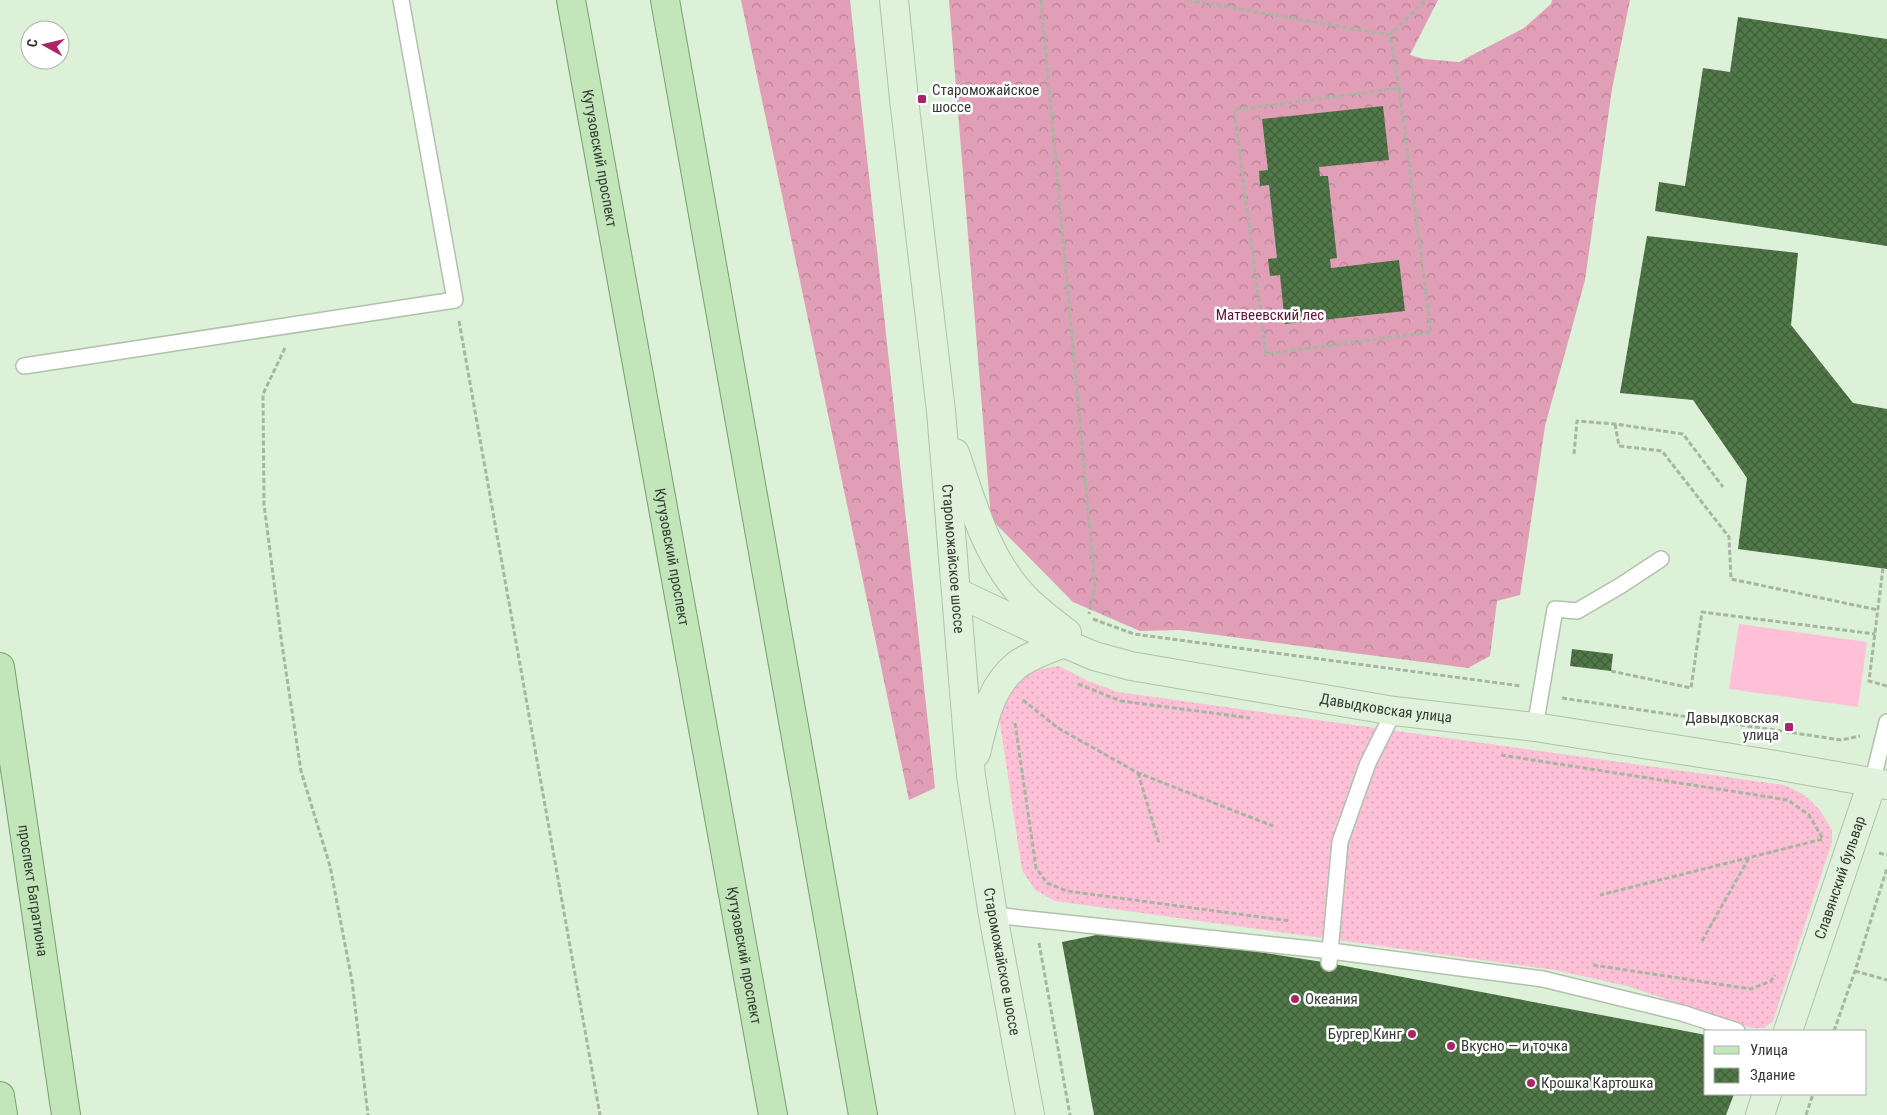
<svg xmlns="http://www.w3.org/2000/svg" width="1887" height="1115" viewBox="0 0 1887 1115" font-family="'Roboto Condensed',sans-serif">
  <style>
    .grass { fill: url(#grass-dots) }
    .forest { fill: url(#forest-crowns) }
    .pitch { fill: #fdc0d6 }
    .building { fill: url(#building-cross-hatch) }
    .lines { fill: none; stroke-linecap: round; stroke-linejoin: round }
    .lane-casing { stroke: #b0c2ab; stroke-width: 18 }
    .secondary-casing { stroke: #b0c2ab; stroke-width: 30 }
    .primary-casing { stroke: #779f6d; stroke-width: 30 }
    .path { stroke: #a7b6a3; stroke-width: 3; stroke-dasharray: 5 2.5; stroke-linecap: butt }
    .lane { stroke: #fff; stroke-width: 15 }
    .secondary { stroke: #e1f2dc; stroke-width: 28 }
    .primary { stroke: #c2e6ba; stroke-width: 28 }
    .poi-dot { fill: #ac2468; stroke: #fff; stroke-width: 2 }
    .labels { text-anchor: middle; stroke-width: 5; stroke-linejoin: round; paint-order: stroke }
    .poi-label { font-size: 15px; fill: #353c33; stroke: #fff; text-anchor: start }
    .street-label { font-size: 15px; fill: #353c33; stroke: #fff }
    .park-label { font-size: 15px; fill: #601339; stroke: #fff }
  </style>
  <defs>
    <pattern id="grass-dots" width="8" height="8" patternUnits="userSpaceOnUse" patternTransform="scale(1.25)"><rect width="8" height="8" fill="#fdc0d6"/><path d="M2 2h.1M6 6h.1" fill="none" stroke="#d9a6b8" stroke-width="1.8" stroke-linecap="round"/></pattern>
    <pattern id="forest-crowns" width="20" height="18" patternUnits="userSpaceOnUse" patternTransform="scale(1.25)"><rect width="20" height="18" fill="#e19fb7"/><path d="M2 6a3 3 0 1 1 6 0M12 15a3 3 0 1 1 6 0" fill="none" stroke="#b78395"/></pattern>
    <pattern id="building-cross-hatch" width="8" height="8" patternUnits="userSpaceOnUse" patternTransform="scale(1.25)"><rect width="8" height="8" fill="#517848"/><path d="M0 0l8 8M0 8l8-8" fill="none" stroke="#415e3a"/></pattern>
  </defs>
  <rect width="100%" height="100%" fill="#ddf0d8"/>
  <path class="grass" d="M1059 666 1088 681 1118 692 1784 785 1803 794 1819 809 1832 830V842L1773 1021 1764 1028H1752L1627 986 1555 970 1055 901 1035 890 1022 870 997 703 1029 671Z"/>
  <path class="forest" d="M741 0H850L935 788 909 800Z
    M949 0H1438L1410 55 1424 59 1459 62 1524 28 1551 4 1552 0H1630L1612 89 1585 280 1545 426 1520 595 1497 601 1490 656 1468 668 1180 630 1140 631 1073 602 991 519Z"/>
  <path class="pitch" d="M1739 624 1867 642 1858 707 1729 689Z"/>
  <path class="building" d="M1738 17 1887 39V246L1655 211 1659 182 1685 186 1703 68 1730 72Z
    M1383 106 1389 160 1319 167 1320 176H1328L1337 258 1330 259 1331 268 1399 260 1405 311 1285 324 1280 275 1270 276 1268 259 1277 258 1269 185 1260 186 1259 171 1268 170 1262 119Z
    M1647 236 1798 253 1791 325 1853 403 1887 409V569L1738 549 1747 478 1693 400 1620 393Z
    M1572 649 1613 654 1611 671 1570 666Z
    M1121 930 1329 963 1706 1035V1094H1734L1726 1115H1094L1062 942Z"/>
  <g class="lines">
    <g class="lane-casing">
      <path id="lane" d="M24 366 455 300 401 0
        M1535 727 1555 609 1577 611 1620 586 1661 559
        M1872 783 1887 722
        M993 915 1331 951 1543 979 1682 1013 1737 1031
        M1329 963 1340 842 1368 763 1394 711"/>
    </g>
    <g class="secondary-casing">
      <g id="secondary">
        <path id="s1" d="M894 0 904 99 941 411 971 776 993 915 1030 1115"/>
        <path d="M955 453C972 503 987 559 1025 598 1037 611 1053 622 1067 633"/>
        <path id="s2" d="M956 592 1064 643 1094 656 1131 666 1394 711 1535 727 1770 764 1887 785"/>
        <path d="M976 753C984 720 990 686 1018 664 1031 655 1049 649 1064 643"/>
        <path id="s3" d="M1788 1031 1872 783"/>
        <path d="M1760 1115 1767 1094"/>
      </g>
    </g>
    <g class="primary-casing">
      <g id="primary">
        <path id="s4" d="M571 0 773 1115"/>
        <path d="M665 0 863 1115"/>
        <path id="s5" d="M0 667 66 1115"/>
        <path d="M0 1096 3 1115"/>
      </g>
    </g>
    <path class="path" d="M1041 0 1095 587 1089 614
      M1187 0 1390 35
      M1399 88 1431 332 1266 354 1234 110Z
      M1399 88 1390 35 1425 0
      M459 321 600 1115
      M285 348 263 394 264 504 282 645 301 771 330 866 352 981 368 1115
      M1615 424 1619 446 1662 451 1729 537 1731 579 1878 610
      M1574 454 1577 421 1615 424 1683 434 1723 487
      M1883 568 1869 681 1887 686
      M1093 619 1134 634 1521 686
      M1611 671 1691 688 1702 612 1875 634
      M1078 684 1121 701 1250 718
      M1562 698 1841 740 1860 736
      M1023 700 1058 728 1138 773 1273 826
      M1015 723 1036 868 1047 883 1067 891 1290 921
      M1501 755 1788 800 1809 815 1823 839 1600 895
      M1138 773 1159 843
      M1879 853 1887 855
      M1702 941 1749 858
      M1039 943 1070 1115
      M1593 965 1751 989 1771 981 1775 975
      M1855 971 1887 980
      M1834 1031 1855 971 1887 868
      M1806 1115 1813 1094"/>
    <use href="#lane" class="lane"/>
    <use href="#secondary" class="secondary"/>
    <use href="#primary" class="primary"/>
  </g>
  <g class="poi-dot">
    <rect x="917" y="94" width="10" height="10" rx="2.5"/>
    <rect x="1784" y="722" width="10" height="10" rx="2.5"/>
    <circle cx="1295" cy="999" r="5"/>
    <circle cx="1412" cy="1034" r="5"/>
    <circle cx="1451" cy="1046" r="5"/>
    <circle cx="1531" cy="1083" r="5"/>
  </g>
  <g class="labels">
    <g class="poi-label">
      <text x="932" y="95">Староможайское<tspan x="932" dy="17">шоссе</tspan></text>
      <text x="1779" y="723" text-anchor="end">Давыдковская<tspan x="1779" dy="17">улица</tspan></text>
      <text x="1305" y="1004">Океания</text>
      <text x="1402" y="1039" text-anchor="end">Бургер Кинг</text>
      <text x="1461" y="1051">Вкусно — и точка</text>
      <text x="1541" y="1088">Крошка Картошка</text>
    </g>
    <g class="street-label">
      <text dy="5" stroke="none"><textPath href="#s4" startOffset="161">Кутузовский проспект</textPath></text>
      <text dy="5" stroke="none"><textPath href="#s4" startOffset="566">Кутузовский проспект</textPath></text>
      <text dy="5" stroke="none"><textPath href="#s1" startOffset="562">Староможайское шоссе</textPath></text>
      <text dy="5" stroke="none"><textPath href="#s2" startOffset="449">Давыдковская улица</textPath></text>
      <text dy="5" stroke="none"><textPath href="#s3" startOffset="162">Славянский бульвар</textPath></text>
      <text dy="5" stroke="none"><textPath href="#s5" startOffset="226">проспект Багратиона</textPath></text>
      <text dy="5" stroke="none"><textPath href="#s4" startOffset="971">Кутузовский проспект</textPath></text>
      <text dy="5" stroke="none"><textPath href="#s1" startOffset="968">Староможайское шоссе</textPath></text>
    </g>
    <g class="park-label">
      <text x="1270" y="320">Матвеевский лес</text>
    </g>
  </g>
  <rect x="1704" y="1030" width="162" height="65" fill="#ffffff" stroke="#aeb1ad"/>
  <rect x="1714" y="1046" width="25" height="8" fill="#c2e6ba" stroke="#aeb1ad"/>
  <text x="1750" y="1055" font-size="15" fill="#353c33">Улица</text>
  <rect x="1714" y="1068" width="25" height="15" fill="url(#building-cross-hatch)" stroke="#aeb1ad"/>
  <text x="1750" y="1080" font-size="15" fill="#353c33">Здание</text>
  <g transform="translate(45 45) rotate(278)"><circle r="24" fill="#ffffff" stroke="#aeb1ad"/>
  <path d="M0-4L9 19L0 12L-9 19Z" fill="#ac2468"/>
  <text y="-8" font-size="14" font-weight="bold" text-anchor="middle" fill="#353c33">С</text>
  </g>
</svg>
